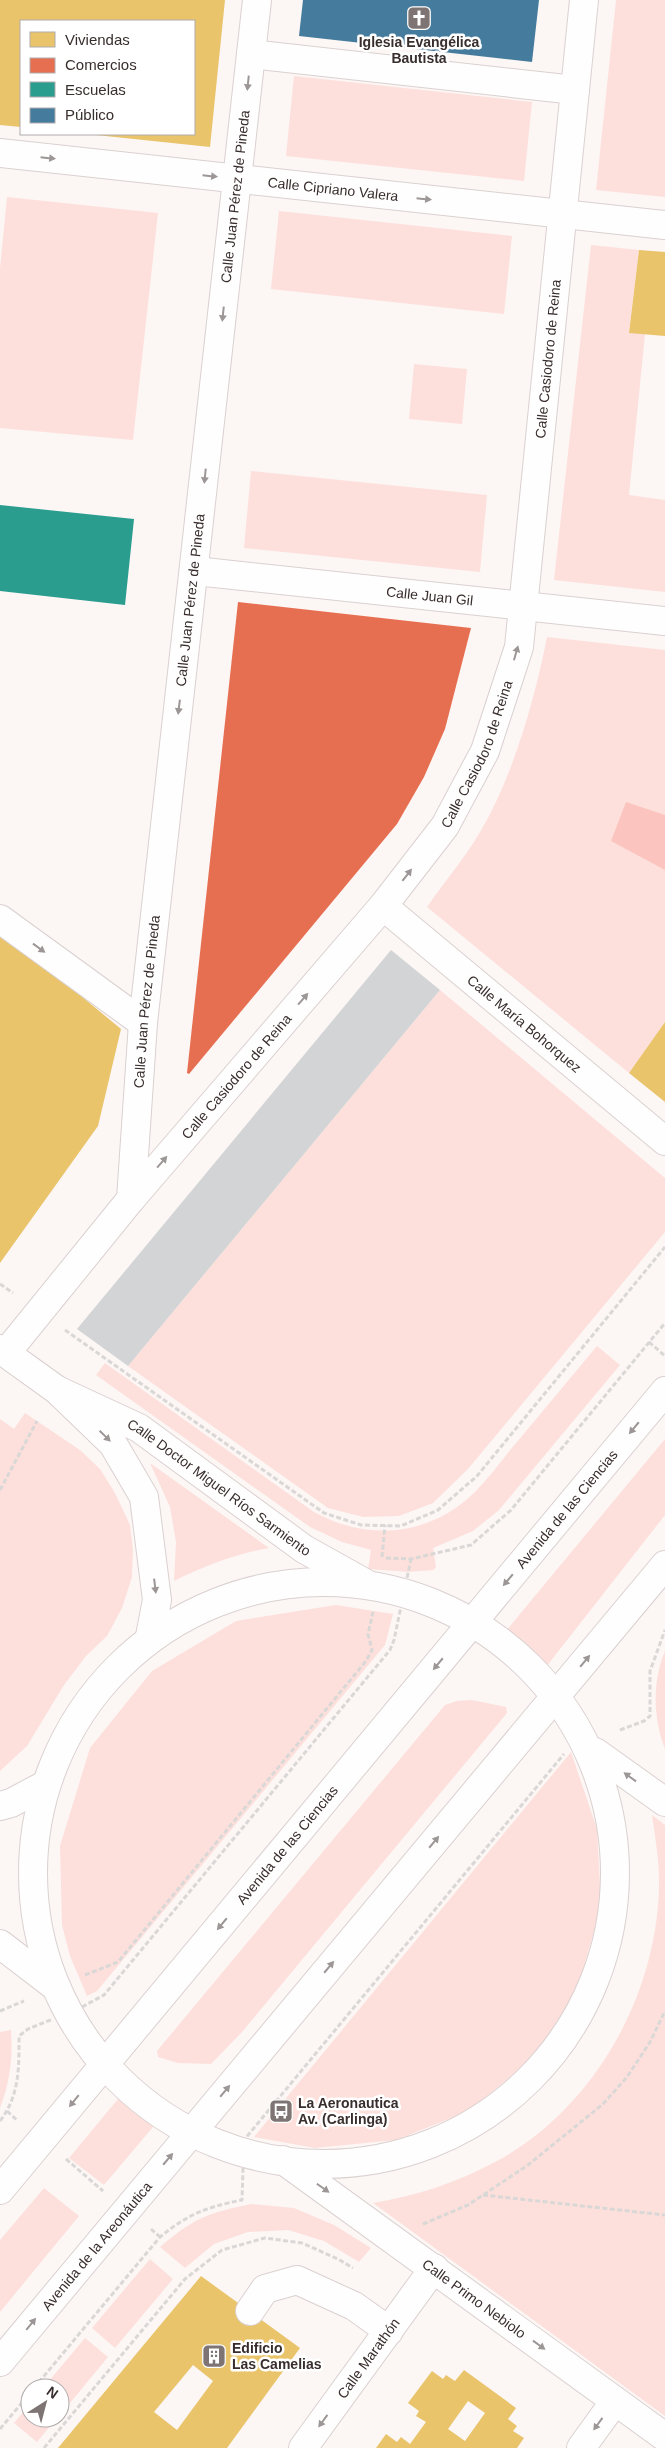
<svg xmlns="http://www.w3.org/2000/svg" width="665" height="2448" viewBox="0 0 665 2448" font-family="Arial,sans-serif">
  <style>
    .green { fill: #fde0dc }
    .water { fill: #fcc4be }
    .homes { fill: #e9c46a; fill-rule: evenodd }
    .shops { fill: #e76f51 }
    .schools { fill: #2a9d8f }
    .public { fill: #457b9d }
    .building { fill: #d2d4d5 }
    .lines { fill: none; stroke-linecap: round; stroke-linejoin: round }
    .minor-casing { stroke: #dad1d0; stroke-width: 30 }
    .major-casing { stroke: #dad1d0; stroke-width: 30 }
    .path { stroke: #dad7d7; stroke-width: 3; stroke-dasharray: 5 2.5; stroke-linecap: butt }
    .minor { stroke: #fffefe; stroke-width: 28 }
    .major { stroke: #fffefe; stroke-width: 28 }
    .oneway { fill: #9c9696 }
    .labels { text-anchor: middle; stroke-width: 5; stroke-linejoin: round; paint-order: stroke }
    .poi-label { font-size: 14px; font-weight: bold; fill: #382e2d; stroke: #fff; text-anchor: start }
    .street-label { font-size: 14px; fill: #382e2d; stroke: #fff }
  </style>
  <rect width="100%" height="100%" fill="#fcf6f5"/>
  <path class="green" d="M616 0H665V197L596 190Z
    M294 76 532 102 524 181 286 156Z
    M7 197 158 213 133 440 0 428V268Z
    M279 211 512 236 504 314 271 289Z
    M591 245 639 250 629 332 645 334 629 495 665 500V592L554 580Z
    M414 364 467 369 462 424 409 419Z
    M251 471 487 495 480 572 244 548Z
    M547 637 665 650V1022L629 1073 427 907C444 882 465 858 480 832 512 779 535 699 547 637Z
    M440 990 665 1178V1232L468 1469 433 1503 399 1516 363 1517 328 1508 128 1366Z
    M597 1346 620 1365 499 1510 473 1531 433 1548 436 1567 433 1570 409 1572 368 1569 371 1550 342 1542 310 1527 96 1375 105 1363 314 1512C369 1542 430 1536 475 1492 492 1475 506 1454 522 1436 547 1406 572 1376 597 1346Z
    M25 1413 80 1450 100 1469 115 1493 130 1525 133 1550 132 1577 122 1608 107 1636 86 1656 64 1685 27 1746 0 1771V1419L14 1429Z
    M665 1439V1515L546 1667 541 1668 505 1637V1632Z
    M150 1463 269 1548C235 1554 205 1566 174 1581L176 1542 170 1507Z
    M336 1605 393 1614 385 1645 97 1991 87 1996 70 1956 62 1925 60 1846 90 1748 152 1671 236 1621Z
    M665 1651V1749C653 1718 652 1682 665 1651Z
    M472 1700 506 1707 507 1713 242 2032 211 2064 178 2063 158 2057 157 2051 445 1705 457 1701Z
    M571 1752 597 1829 601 1906 578 1988 534 2057 469 2111 396 2140 315 2148 254 2137Z
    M652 1815 665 1825V2416L373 2203C416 2196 456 2183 495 2162 595 2109 660 1991 659 1879 659 1858 655 1837 652 1815Z
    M11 2030C13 2058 10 2081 0 2108V2032Z
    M123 2093 158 2121 104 2185 69 2158Z
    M44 2188 79 2216 0 2312V2240Z
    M251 2204 294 2208 334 2225 371 2248 359 2262 324 2241 288 2230 248 2232 214 2244 185 2268 160 2247C194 2218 208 2213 251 2204Z
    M150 2259 173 2279 115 2348 92 2328Z
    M85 2338 108 2357 60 2415V2388H43Z
    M30 2404V2418H57L37 2442 14 2423Z"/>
  <path class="water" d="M626 802 665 815V870L611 841Z"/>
  <path class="homes" d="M0 0H225L210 147 96 135 194 134V21H21V127L0 125Z
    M639 250 665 252V336L629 333Z
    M0 929 121 1029 98 1126 0 1263Z
    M665 1022V1102L629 1073Z
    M201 2276 300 2348 227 2448H58ZM193 2365 213 2381 177 2430 154 2412Z
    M464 2370 516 2408 508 2419 517 2426 513 2431 524 2438 517 2448H376L386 2434 397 2442 401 2437 410 2444 426 2422 416 2416 419 2411 408 2403 432 2371 443 2379 446 2375 455 2381ZM468 2401 485 2413 465 2441 448 2429Z"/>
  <path class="shops" d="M238 602 471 628 445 729 424 777 397 824 189 1074 187 1073Z"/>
  <path class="schools" d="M0 505 134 519 125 605 0 591Z"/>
  <path class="public" d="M303 0H539L532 62 299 36Z"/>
  <path class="building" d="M391 950 440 990 128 1366 77 1329Z"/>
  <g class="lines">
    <g class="minor-casing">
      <g id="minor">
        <path d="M251 54 575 90"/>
        <path id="s1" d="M0 153 665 225"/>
        <path id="s2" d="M195 571 665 621"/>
        <path id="s3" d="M383 906 665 1141"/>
        <path d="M0 919 143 1023"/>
        <path id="s4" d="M131 1199 143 1023 257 0"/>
        <path id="s5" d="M6 1353 131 1199 383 906 445 826 485 751 519 647 584 0"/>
        <path d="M595 1752 665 1802"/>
        <path d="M0 1806 11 1803 43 1786"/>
        <path d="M0 1944 56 1987"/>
        <path id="s6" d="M283 2160 665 2437"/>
        <path d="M250 2311 265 2289 297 2280 354 2306 389 2331"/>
        <path id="s7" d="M303 2448 434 2268"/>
        <path d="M581 2448 615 2401"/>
      </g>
    </g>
    <g class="major-casing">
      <g id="major">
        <path d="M0 1349 57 1390 113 1444 144 1497 157 1600 150 1636"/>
        <path id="s8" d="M57 1390 139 1428 304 1549 365 1583"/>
        <circle cx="324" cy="1873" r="291"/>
        <path id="s9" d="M0 2190 665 1391"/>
        <path id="s10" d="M0 2362 665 1565"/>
      </g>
    </g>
    <path class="path" d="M0 1284 13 1293
      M65 1330 324 1513 361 1525 401 1526 438 1510 477 1476 665 1247
      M649 1342 665 1356
      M0 1490 37 1421
      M382 1557 385 1525
      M386 1558 411 1559 471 1545 511 1510 665 1323
      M620 1730 644 1721 650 1716V1671L665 1630
      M85 1975 118 1962 366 1661 372 1650 368 1634 373 1612
      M82 2007 104 1995 390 1650 394 1640 411 1559
      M0 2011 24 2001
      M7 2111 18 2121
      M0 2121C20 2095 19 2066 19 2036L28 2029 53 2019
      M66 2159 103 2191
      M483 2195 665 2215
      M423 2224 468 2205 528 2165 603 2104 627 2077 650 2042 665 2011
      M151 2229 160 2237
      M34 2388 160 2237C188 2214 207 2207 242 2200L244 2140 564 1754
      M0 2429 30 2393
      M44 2448 185 2279 222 2250 265 2238 302 2243 338 2259 353 2268"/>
    <use href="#minor" class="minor"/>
    <use href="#major" class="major"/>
  </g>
  <defs><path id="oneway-solid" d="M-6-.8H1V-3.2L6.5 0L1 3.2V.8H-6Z" transform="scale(1.25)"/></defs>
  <g class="oneway">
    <use href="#oneway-solid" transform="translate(248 83) rotate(96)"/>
    <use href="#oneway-solid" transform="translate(48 158) rotate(6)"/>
    <use href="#oneway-solid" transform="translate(210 176) rotate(6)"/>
    <use href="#oneway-solid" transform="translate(424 199) rotate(6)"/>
    <use href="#oneway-solid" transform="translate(223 314) rotate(96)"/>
    <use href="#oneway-solid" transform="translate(205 476) rotate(96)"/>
    <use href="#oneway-solid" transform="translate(516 653) rotate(-74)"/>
    <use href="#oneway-solid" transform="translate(179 707) rotate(97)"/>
    <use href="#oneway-solid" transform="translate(407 875) rotate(-52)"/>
    <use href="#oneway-solid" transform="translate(39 948) rotate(36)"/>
    <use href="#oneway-solid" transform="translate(303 999) rotate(-49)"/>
    <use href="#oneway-solid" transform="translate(162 1162) rotate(-49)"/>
    <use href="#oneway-solid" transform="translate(634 1428) rotate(130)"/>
    <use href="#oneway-solid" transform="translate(105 1436) rotate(44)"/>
    <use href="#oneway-solid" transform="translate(508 1580) rotate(130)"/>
    <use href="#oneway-solid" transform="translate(155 1586) rotate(83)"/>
    <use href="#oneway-solid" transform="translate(585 1661) rotate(-50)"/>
    <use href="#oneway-solid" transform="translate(438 1664) rotate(130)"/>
    <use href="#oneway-solid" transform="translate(630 1777) rotate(-144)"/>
    <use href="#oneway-solid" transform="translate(434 1842) rotate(-50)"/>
    <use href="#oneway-solid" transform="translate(222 1924) rotate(130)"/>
    <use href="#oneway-solid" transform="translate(329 1967) rotate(-50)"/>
    <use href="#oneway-solid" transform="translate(225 2091) rotate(-50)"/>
    <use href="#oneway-solid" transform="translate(74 2101) rotate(129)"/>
    <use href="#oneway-solid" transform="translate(168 2159) rotate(-50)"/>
    <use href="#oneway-solid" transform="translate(323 2188) rotate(35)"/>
    <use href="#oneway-solid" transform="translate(31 2324) rotate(-51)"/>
    <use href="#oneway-solid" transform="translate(539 2345) rotate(36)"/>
    <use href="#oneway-solid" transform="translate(323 2421) rotate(126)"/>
    <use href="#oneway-solid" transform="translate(598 2424) rotate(126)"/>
  </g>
  <defs>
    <g id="church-square" transform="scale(1.25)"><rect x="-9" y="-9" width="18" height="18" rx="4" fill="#7d7473" stroke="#fff"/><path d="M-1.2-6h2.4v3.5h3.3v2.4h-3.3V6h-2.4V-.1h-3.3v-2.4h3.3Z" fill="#fff"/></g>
    <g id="bus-square" transform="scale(1.25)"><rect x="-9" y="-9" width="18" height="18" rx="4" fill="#7d7473" stroke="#fff"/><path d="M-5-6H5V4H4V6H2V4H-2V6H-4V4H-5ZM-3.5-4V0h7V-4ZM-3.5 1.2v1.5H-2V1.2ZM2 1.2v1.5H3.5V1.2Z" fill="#fff"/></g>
    <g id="building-square" transform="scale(1.25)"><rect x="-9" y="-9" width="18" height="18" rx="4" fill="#7d7473" stroke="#fff"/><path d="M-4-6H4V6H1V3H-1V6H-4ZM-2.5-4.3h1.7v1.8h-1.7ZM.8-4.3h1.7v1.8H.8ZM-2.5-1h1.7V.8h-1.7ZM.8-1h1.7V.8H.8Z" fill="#fff"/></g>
  </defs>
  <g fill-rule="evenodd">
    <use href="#church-square" x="419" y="18"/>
    <use href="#bus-square" x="281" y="2111"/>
    <use href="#building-square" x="214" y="2356"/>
  </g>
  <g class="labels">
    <g class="poi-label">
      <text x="419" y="47" text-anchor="middle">Iglesia Evangélica<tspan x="419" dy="16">Bautista</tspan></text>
      <text x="298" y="2108">La Aeronautica<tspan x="298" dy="16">Av. (Carlinga)</tspan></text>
      <text x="232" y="2353">Edificio<tspan x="232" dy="16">Las Camelias</tspan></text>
    </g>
    <g class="street-label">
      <text dy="5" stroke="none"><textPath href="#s1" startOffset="335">Calle Cipriano Valera</textPath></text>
      <text dy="5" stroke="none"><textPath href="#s4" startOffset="1008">Calle Juan Pérez de Pineda</textPath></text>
      <text dy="5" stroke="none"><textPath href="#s5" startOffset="1170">Calle Casiodoro de Reina</textPath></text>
      <text dy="5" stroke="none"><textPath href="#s2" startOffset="236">Calle Juan Gil</textPath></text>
      <text dy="5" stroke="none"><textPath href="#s4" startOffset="602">Calle Juan Pérez de Pineda</textPath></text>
      <text dy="5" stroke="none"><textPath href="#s5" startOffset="765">Calle Casiodoro de Reina</textPath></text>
      <text dy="5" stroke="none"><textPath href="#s4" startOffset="198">Calle Juan Pérez de Pineda</textPath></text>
      <text dy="5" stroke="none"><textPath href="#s3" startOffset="184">Calle María Bohorquez</textPath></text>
      <text dy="5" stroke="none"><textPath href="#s5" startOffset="360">Calle Casiodoro de Reina</textPath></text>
      <text dy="5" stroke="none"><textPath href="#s8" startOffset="190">Calle Doctor Miguel Ríos Sarmiento</textPath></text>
      <text dy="5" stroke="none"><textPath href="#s9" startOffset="886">Avenida de las Ciencias</textPath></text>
      <text dy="5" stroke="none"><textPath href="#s9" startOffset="449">Avenida de las Ciencias</textPath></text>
      <text dy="5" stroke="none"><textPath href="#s10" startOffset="151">Avenida de la Areonáutica</textPath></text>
      <text dy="5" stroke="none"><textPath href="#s6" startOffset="236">Calle Primo Nebiolo</textPath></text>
      <text dy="5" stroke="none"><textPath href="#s7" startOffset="111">Calle Marathón</textPath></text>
    </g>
  </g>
  <rect x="20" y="20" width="175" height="115" fill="#ffffff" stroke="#afabab"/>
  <rect x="30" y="32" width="25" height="15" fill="#e9c46a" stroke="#afabab"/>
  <text x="65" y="45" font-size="15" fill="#382e2d">Viviendas</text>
  <rect x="30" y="58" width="25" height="15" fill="#e76f51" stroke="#afabab"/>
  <text x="65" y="70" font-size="15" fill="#382e2d">Comercios</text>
  <rect x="30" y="82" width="25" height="15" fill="#2a9d8f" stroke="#afabab"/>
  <text x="65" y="95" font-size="15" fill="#382e2d">Escuelas</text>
  <rect x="30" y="108" width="25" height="15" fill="#457b9d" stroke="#afabab"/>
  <text x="65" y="120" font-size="15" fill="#382e2d">Público</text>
  <g transform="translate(45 2403) rotate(36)"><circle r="24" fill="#ffffff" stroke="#afabab"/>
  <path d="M0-4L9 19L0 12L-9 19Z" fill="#7d7473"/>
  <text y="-8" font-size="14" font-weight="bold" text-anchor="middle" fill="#382e2d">N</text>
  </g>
</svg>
